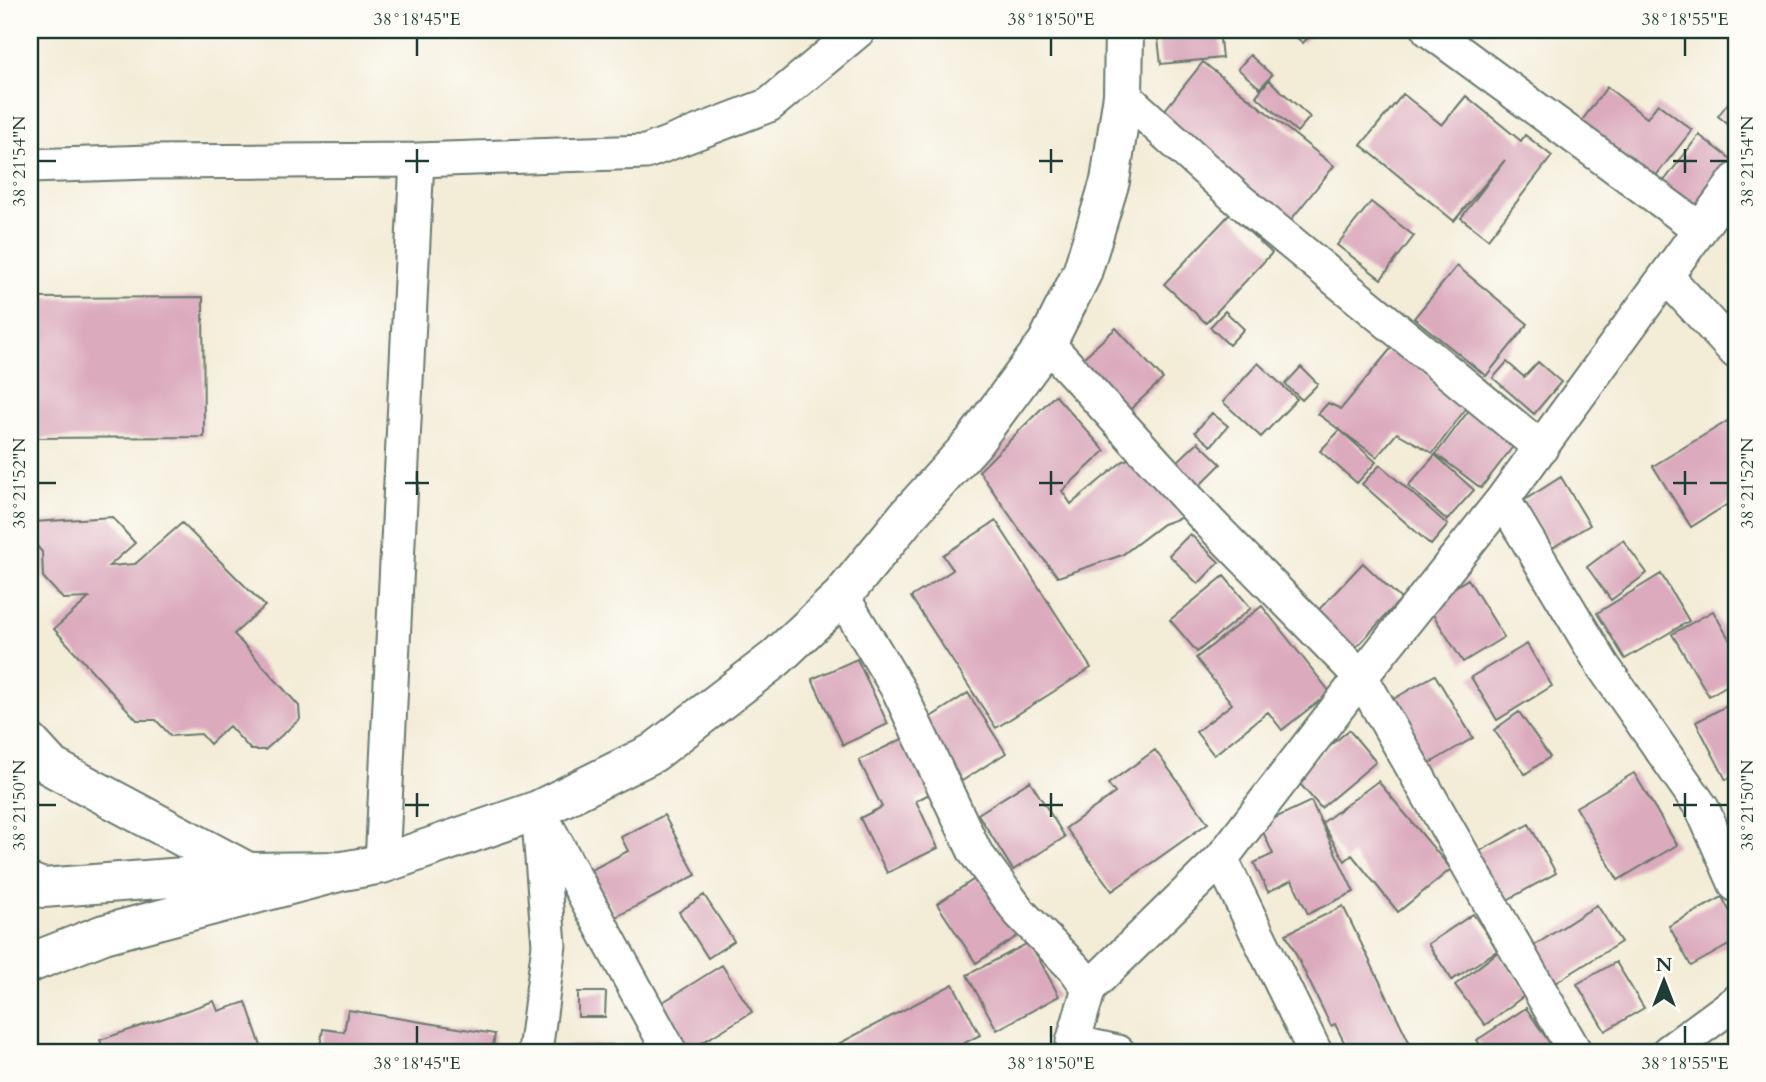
<svg xmlns="http://www.w3.org/2000/svg" width="1766" height="1082" viewBox="0 0 1766 1082" font-family="Cardo,serif">
  <style>
    .building { fill: #dbaabd }
    .lines { fill: none; stroke-linecap: round; stroke-linejoin: round }
    .street-casing { stroke: #697a6d; stroke-width: 37 }
    .secondary-casing { stroke: #697a6d; stroke-width: 42 }
    .street { stroke: #fff; stroke-width: 33 }
    .secondary { stroke: #fff; stroke-width: 38 }
    .ticks { fill: none; stroke: #1f3d34; stroke-width: 2.5 }
    .neatline { fill: none; stroke: #1f3d34; stroke-width: 2.5 }
    .ticks-label { font-size: 18px; text-anchor: middle; fill: #1f3d34 }
  </style>
  <rect width="100%" height="100%" fill="#fdfcf7"/>
  <filter id="ink" filterUnits="userSpaceOnUse"><feTurbulence type="fractalNoise" baseFrequency=".0143" numOctaves="2"/><feDisplacementMap in="SourceGraphic" scale="14" xChannelSelector="R" yChannelSelector="G"/><feConvolveMatrix kernelMatrix="1 2 1 2 8 2 1 2 1" color-interpolation-filters="sRGB"/></filter>
  <filter id="wash" filterUnits="userSpaceOnUse"><feTurbulence type="fractalNoise" baseFrequency=".00686" numOctaves="4" result="noise"/><feDisplacementMap in="SourceGraphic" scale="28" xChannelSelector="R" yChannelSelector="G"/><feGaussianBlur stdDeviation="1.57" result="paint"/><feColorMatrix in="noise" values="0 0 0 0 0 0 0 0 0 0 0 0 0 0 0 0 0 1.4 0 .05"/><feComposite in="paint" operator="in"/></filter>
  <g filter="url(#wash)">
    <rect width="100%" height="100%" fill="#f3ecd7"/>
    <g id="blocks">
      <path class="building" d="M1157 30H1219L1222 58 1161 64Z
        M1288 30H1315L1303 43Z
        M1250 55 1272 75 1260 88 1238 69Z
        M1203 62 1334 166 1286 226 1161 115Z
        M1269 80 1310 117 1297 132 1256 96Z
        M1607 87 1647 118 1658 104 1692 130 1650 183 1577 127Z
        M1736 93V131L1718 116Z
        M1403 94 1442 125 1466 96 1521 141 1525 135 1552 156 1488 239 1461 218 1505 160 1454 221 1361 145Z
        M1699 135 1735 162 1694 216 1658 189Z
        M1371 202 1414 236 1381 279 1337 245Z
        M1230 214 1272 253 1206 323 1164 284Z
        M1457 266 1528 324 1486 376 1414 318Z
        M203 297 204 437 31 438 30 298Z
        M1225 311 1244 329 1229 345 1210 327Z
        M1116 328 1163 379 1121 418 1073 367Z
        M1393 346 1467 407 1433 453 1397 433 1377 457 1318 414 1328 403 1341 409Z
        M1507 362 1524 377 1538 362 1561 382 1534 414 1493 378Z
        M1258 363 1297 399 1261 437 1223 402Z
        M1301 367 1318 384 1302 400 1285 384Z
        M1055 395 1105 451 1062 491 1071 504 1123 461 1133 457 1183 517 1163 524 1122 555 1058 577 1020 530 979 471Z
        M1470 409 1515 444 1481 488 1436 454Z
        M1212 413 1228 426 1211 446 1195 432Z
        M1736 416V499L1691 527 1653 466Z
        M1340 430 1376 462 1357 483 1320 451Z
        M1198 442 1221 464 1199 486 1176 463Z
        M1435 455 1474 490 1447 520 1408 486Z
        M1380 465 1448 525 1431 545 1362 484Z
        M1561 477 1590 525 1552 548 1523 501Z
        M112 517 135 543 109 566 135 564 182 523 265 606 234 634 299 706 300 719 265 750H251L229 726 210 744 201 734 171 736 156 720H137L54 629 89 598 63 599 43 577 42 552 35 544 34 522Z
        M996 521 1091 668 996 728 911 597 953 570 943 555Z
        M1190 534 1219 562 1198 584 1169 555Z
        M1623 540 1647 573 1611 600 1587 567Z
        M1363 563 1401 599 1349 655 1310 619Z
        M1661 574 1689 621 1625 659 1597 613Z
        M1224 576 1251 608 1197 652 1170 620Z
        M1468 579 1504 637 1463 662 1427 605Z
        M1262 606 1330 692 1282 730 1268 712 1214 755 1196 732 1232 704 1196 658Z
        M1713 611 1736 651V680L1709 696 1672 634Z
        M1527 644 1552 686 1497 720 1471 677Z
        M857 659 888 724 843 745 812 679Z
        M1435 675 1473 738 1420 769 1383 705Z
        M968 693 1006 753 962 781 923 722Z
        M1736 701V775L1726 780 1696 722Z
        M1519 712 1550 757 1525 774 1494 730Z
        M1349 730 1376 762 1321 808 1294 777Z
        M906 737 933 792 916 801 938 848 887 873 860 818 882 807 859 760Z
        M1155 750 1208 823 1112 891 1066 828 1115 793 1108 784Z
        M1634 773 1677 845 1618 880 1576 807Z
        M1030 781 1065 837 1013 870 978 814Z
        M1378 781 1451 869 1398 912 1352 855 1345 861 1322 823Z
        M1311 801 1354 892 1308 914 1292 880 1268 892 1254 863 1273 854 1260 825Z
        M664 815 696 875 616 917 591 870 628 851 621 837Z
        M1529 824 1556 873 1500 904 1473 855Z
        M979 876 1019 935 976 963 937 904Z
        M704 895 734 941 708 958 679 912Z
        M1722 897 1736 923V941L1691 966 1669 926Z
        M1597 905 1621 942 1552 985 1529 949Z
        M1343 906 1414 1052H1349L1335 1024 1331 1026 1286 934Z
        M1473 914 1498 950 1452 980 1428 944Z
        M1030 942 1059 996 997 1030 967 975Z
        M1498 952 1528 993 1485 1025 1455 985Z
        M1616 962 1644 1008 1605 1031 1577 984Z
        M722 965 752 1012 687 1052 655 1007Z
        M953 984 980 1035 947 1052H823Z
        M578 992H606L605 1017H578Z
        M214 1001 218 1011 246 1002 263 1052H105L100 1040Z
        M1526 1008 1555 1051 1485 1052 1477 1040Z
        M348 1010 495 1034 492 1052H319L323 1029 344 1032Z
        M612 1045V1052H568V1046Z"/>
    </g>
  </g>
  <g filter="url(#ink)">
    <use href="#blocks" fill-opacity="0" stroke="#697a6d" stroke-width="2"/>
    <g class="lines">
      <g class="street-casing">
        <path id="street" d="M1429 30 1700 229
          M1123 95 1238 199 1541 448
          M30 166 149 162 417 160 646 152 769 105 859 30
          M1666 276 1736 352
          M1047 343 1210 523 1361 677 1575 1052
          M1503 499 1603 666 1702 808 1736 885
          M842 596 899 691 975 852 1020 913 1076 970 1089 988 1221 859
          M538 810 670 1052
          M382 864 417 160
          M1089 988 1073 1042 1118 1052
          M535 1052 549 945 539 821
          M1315 1052 1221 859 1361 677 1503 499 1736 180
          M1668 1052 1736 1002"/>
      </g>
      <g class="secondary-casing">
        <path id="secondary" d="M30 743 52 767 248 872
          M343 871 382 864 538 810 653 753 776 658 842 596 908 515 973 443 1047 343 1082 273 1110 181 1123 95 1124 30
          M30 883 43 888 248 872 343 871 104 934 30 963"/>
      </g>
      <use href="#street" class="street"/>
      <use href="#secondary" class="secondary"/>
    </g>
  </g>
  <path class="ticks" d="M417 38V56M1051 38V56M1685 38V56M417 149V173M1051 149V173M1685 149V173M38 161H56M405 161H429M1039 161H1063M1673 161H1697M1710 161H1728M417 471V495M1051 471V495M1685 471V495M38 483H56M405 483H429M1039 483H1063M1673 483H1697M1710 483H1728M417 793V817M1051 793V817M1685 793V817M38 805H56M405 805H429M1039 805H1063M1673 805H1697M1710 805H1728M417 1026V1044M1051 1026V1044M1685 1026V1044"/>
  <rect width="1766" height="1082" fill="none" stroke="#fdfcf7" stroke-width="77"/>
  <g transform="translate(1664 981)" stroke="#fdfcf7" stroke-width="5" paint-order="stroke">
  <path d="M0-5L12 26L0 18L-12 26Z" fill="#1f3d34"/>
  <text y="-10" font-size="19" font-weight="bold" text-anchor="middle" fill="#1f3d34">N</text>
  </g>
  <rect x="38" y="38" width="1690" height="1006" class="neatline"/>
  <g class="ticks-label">
    <text x="417" y="25">38°18'45"E</text>
    <text x="1051" y="25">38°18'50"E</text>
    <text x="1685" y="25">38°18'55"E</text>
    <text transform="translate(19 161) rotate(-90)" y="6">38°21'54"N</text>
    <text transform="translate(1747 161) rotate(-90)" y="6">38°21'54"N</text>
    <text transform="translate(19 483) rotate(-90)" y="6">38°21'52"N</text>
    <text transform="translate(1747 483) rotate(-90)" y="6">38°21'52"N</text>
    <text transform="translate(19 805) rotate(-90)" y="6">38°21'50"N</text>
    <text transform="translate(1747 805) rotate(-90)" y="6">38°21'50"N</text>
    <text x="417" y="1069">38°18'45"E</text>
    <text x="1051" y="1069">38°18'50"E</text>
    <text x="1685" y="1069">38°18'55"E</text>
  </g>
</svg>
